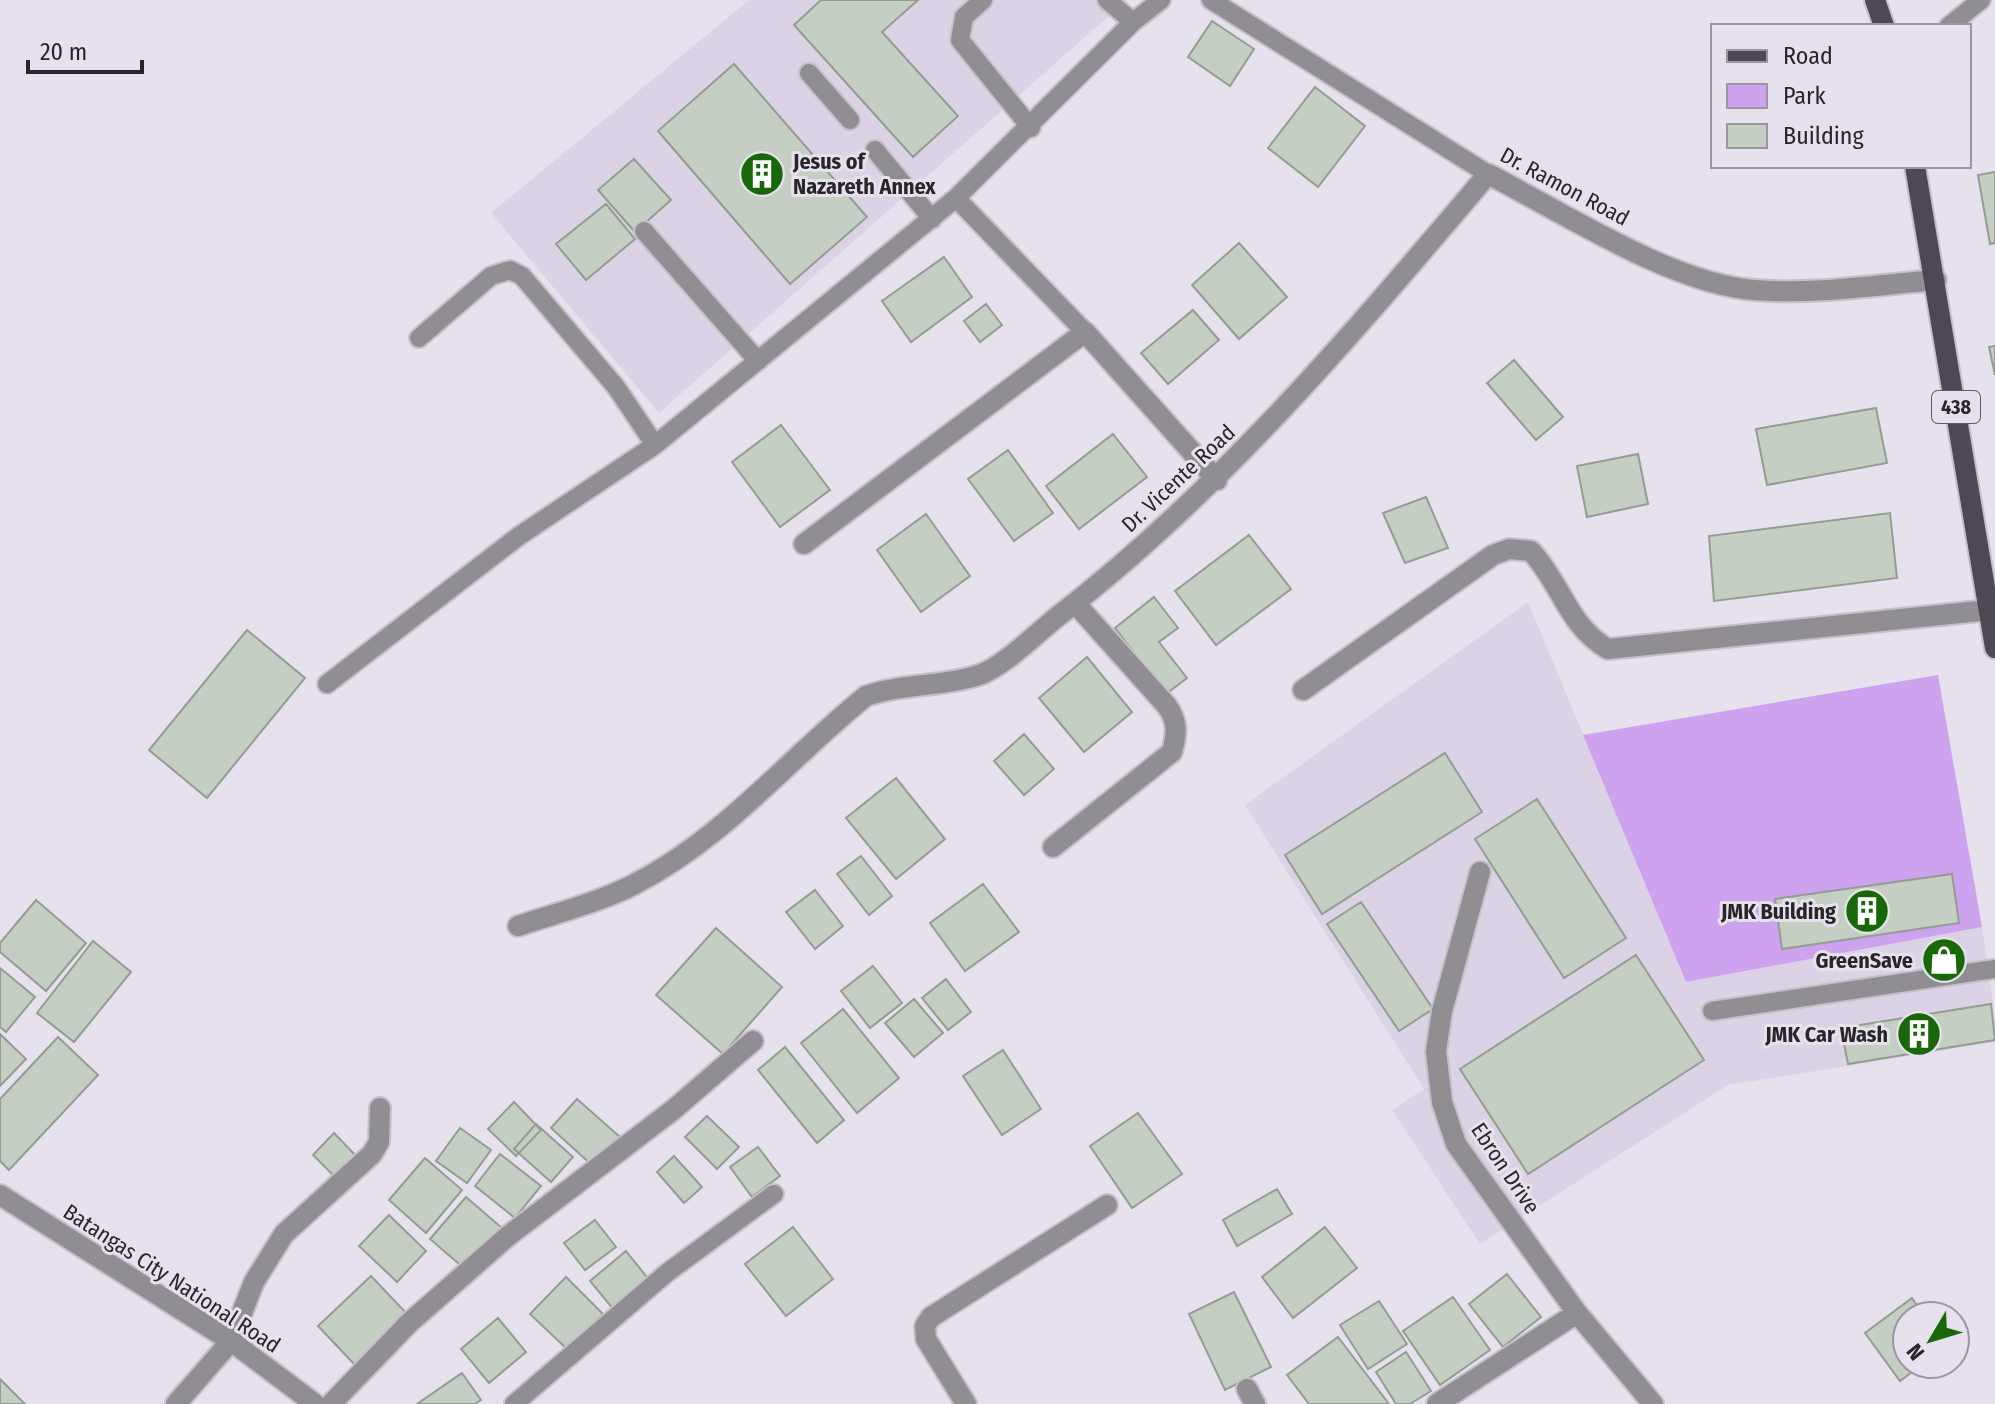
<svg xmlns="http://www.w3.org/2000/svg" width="1995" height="1404" viewBox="0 0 1995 1404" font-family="'Fira Sans Condensed',sans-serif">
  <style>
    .built { fill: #dcd2e5 }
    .green { fill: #cda3f0 }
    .building { fill: #c4cec3; stroke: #949d93; stroke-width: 2 }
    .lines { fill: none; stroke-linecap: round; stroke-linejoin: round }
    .service-casing { stroke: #c5bfca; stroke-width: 22 }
    .minor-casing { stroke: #c5bfca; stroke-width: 24 }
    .tertiary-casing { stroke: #c5bfca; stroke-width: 24 }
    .primary-casing { stroke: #c5bfca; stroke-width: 24 }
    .service { stroke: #908e93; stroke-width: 18 }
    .minor { stroke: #908e93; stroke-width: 20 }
    .tertiary { stroke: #908e93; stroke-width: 20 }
    .primary { stroke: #4d4851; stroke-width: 20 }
    .labels { text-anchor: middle; stroke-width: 6; stroke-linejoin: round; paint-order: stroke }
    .shield { fill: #e7e1ed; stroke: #625e65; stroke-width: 2 }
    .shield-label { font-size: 20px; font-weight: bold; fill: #29262b }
    .poi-label { font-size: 22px; font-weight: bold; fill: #29262b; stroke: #e7e1ed; text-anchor: end }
    .street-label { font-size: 22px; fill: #29262b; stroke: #e7e1ed }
  </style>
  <rect width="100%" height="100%" fill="#e7e1ed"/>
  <path class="built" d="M749 0H1127L659 413 491 213Z
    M1528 602 1686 982 1982 927 1995 1015V1042L1728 1085 1480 1244 1392 1110 1424 1089 1245 805Z"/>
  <path class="green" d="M1938 675 1982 927 1686 982 1583 735Z"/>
  <path class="building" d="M821 0H918L882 32 958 116 913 157 794 25Z
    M1212 21 1254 49 1230 86 1188 57Z
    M734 64 867 217 790 284 658 131Z
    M1315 87 1365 126 1318 187 1268 148Z
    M634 159 671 200 635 232 598 190Z
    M1995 172V243L1990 244 1978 175Z
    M606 204 635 239 586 280 556 244Z
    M1239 243 1287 297 1239 339 1192 285Z
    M944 257 972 297 911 342 882 301Z
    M986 304 1002 325 980 342 964 321Z
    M1193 310 1219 340 1168 384 1141 353Z
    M1995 346V375L1989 347Z
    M1514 360 1563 417 1536 440 1487 383Z
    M1876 408 1887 463 1767 485 1756 429Z
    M781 425 830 490 780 527 732 462Z
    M1113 434 1147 477 1079 529 1046 486Z
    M1008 450 1053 513 1014 541 968 479Z
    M1638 454 1648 504 1587 517 1577 466Z
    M1426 497 1448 548 1405 563 1383 513Z
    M1890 513 1897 578 1714 601 1709 536Z
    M926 514 970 576 921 612 877 550Z
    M1249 535 1291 589 1216 645 1175 591Z
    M1154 597 1178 628 1159 642 1187 678 1166 694 1115 628Z
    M247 630 305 678 207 798 149 750Z
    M1087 657 1132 712 1084 752 1039 698Z
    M1024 734 1054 769 1024 795 994 761Z
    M1445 753 1482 812 1322 914 1285 855Z
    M896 778 945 839 896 879 846 818Z
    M1537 799 1626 938 1564 978 1475 839Z
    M861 856 892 896 869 915 837 874Z
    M1952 874 1959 923 1782 949 1775 899Z
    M983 884 1019 932 965 971 930 923Z
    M815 890 843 926 815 949 786 912Z
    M36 900 86 943 46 991 0 952V943Z
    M1361 902 1433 1009 1399 1031 1327 924Z
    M716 928 782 987 723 1054 656 995Z
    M93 941 131 972 74 1042 37 1013Z
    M1636 955 1704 1060 1528 1174 1460 1069Z
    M873 966 902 1003 870 1028 841 991Z
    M0 968 35 997 6 1032 0 1027Z
    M946 979 971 1012 948 1030 922 998Z
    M914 999 943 1033 914 1057 885 1023Z
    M1991 1004 1995 1040 1848 1064 1841 1028Z
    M843 1009 899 1078 857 1113 801 1043Z
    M0 1034 26 1059 0 1086Z
    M58 1037 98 1075 9 1170 0 1161V1099Z
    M785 1047 844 1120 817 1143 758 1070Z
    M1003 1050 1041 1109 1002 1135 963 1076Z
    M577 1099 620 1137 594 1167 551 1128Z
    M514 1102 541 1130 516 1156 488 1129Z
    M1138 1113 1182 1174 1132 1208 1090 1146Z
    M707 1116 739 1147 717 1169 685 1137Z
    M536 1124 573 1157 551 1182 514 1149Z
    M460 1128 491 1150 467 1183 436 1161Z
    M334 1133 358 1158 337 1179 313 1155Z
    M758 1147 780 1176 752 1197 730 1167Z
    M500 1154 541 1186 515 1218 475 1186Z
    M674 1156 702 1187 684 1203 657 1172Z
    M425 1158 462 1190 426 1233 389 1200Z
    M1277 1189 1292 1214 1237 1246 1223 1220Z
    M466 1197 502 1228 466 1270 430 1239Z
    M389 1215 426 1251 397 1282 359 1246Z
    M595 1220 616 1247 585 1270 564 1243Z
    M793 1227 833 1279 786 1316 745 1264Z
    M1325 1227 1357 1268 1293 1318 1262 1277Z
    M626 1251 650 1281 614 1310 590 1281Z
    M1507 1274 1541 1317 1503 1347 1469 1304Z
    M371 1276 409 1316 356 1366 318 1326Z
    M566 1277 603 1314 568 1350 530 1314Z
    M1234 1292 1271 1367 1225 1390 1189 1314Z
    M1453 1297 1490 1350 1440 1385 1403 1331Z
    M1912 1298 1924 1316H1907V1364H1923L1900 1381 1865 1333Z
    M1379 1301 1407 1344 1368 1369 1340 1325Z
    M498 1318 526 1352 489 1383 461 1349Z
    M1338 1337 1389 1404H1309L1287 1375Z
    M1406 1352 1431 1391 1410 1404H1396L1376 1372Z
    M462 1373 481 1400 475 1404H417Z
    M0 1379 25 1404H0Z"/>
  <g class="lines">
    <g class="service-casing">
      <path id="service" d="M983 0 964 17 960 40 1031 128
        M1107 0 1133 22
        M1211 0 1488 174
        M1949 26 1981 0
        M809 73 850 120
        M875 150 932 219
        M956 198 1085 332
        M644 231 758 361
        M419 338 491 276 510 270 522 276 616 387 655 445 956 198 1133 22 1161 0
        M327 684 519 536 655 445
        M1712 1011 1995 969
        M514 1404 668 1272 774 1194"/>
    </g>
    <g class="minor-casing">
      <path id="minor" d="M804 544 1085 332 1217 480
        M1303 690 1493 555 1509 549 1531 551C1561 583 1568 626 1608 649L1989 610
        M1053 847 1172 752C1177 733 1178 722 1167 706L1075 603
        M1480 872 1442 1011 1436 1051 1442 1102 1456 1144 1577 1313 1653 1404
        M518 926C557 913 597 903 633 885 725 838 788 759 866 696 903 683 943 687 979 675 1003 667 1037 633 1057 617 1222 490 1354 332 1488 174 1562 212 1672 284 1754 290 1814 295 1876 285 1936 280
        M1247 1389 1255 1404
        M176 1404 231 1341 254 1282 284 1234 372 1154 379 1142 380 1108
        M331 1404 409 1323 508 1236 673 1110 753 1041
        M966 1404 926 1339 925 1326 931 1317 1107 1205
        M1437 1404 1577 1313"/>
    </g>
    <g class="tertiary-casing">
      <path id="tertiary" d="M0 1195 231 1341 315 1404"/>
    </g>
    <g class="primary-casing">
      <path id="primary" d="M1875 0 1884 26
        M1915 166 1995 648"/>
    </g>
    <use href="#service" class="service"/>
    <use href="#minor" class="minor"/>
    <use href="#tertiary" class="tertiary"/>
    <use href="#primary" class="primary"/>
  </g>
  <defs>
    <g id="building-disc" transform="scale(2.3)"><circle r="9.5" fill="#186809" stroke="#e7e1ed"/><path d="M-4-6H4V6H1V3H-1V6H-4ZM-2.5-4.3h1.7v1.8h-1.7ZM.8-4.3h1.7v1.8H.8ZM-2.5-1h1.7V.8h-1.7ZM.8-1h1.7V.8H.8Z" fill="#fff"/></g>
    <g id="shop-disc" transform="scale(2.3)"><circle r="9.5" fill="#186809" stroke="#e7e1ed"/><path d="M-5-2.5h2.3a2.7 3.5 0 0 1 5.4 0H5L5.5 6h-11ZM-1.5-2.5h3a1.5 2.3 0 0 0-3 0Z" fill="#fff"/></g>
  </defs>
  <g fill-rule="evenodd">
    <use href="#building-disc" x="762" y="174"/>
    <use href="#building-disc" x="1867" y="911"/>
    <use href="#shop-disc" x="1944" y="960"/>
    <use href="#building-disc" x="1919" y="1034"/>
  </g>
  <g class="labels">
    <rect class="shield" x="1932" y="391" width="48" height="32" rx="6"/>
    <g class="shield-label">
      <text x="1956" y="414">438</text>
    </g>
    <g class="poi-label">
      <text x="793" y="169" text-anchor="start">Jesus of<tspan x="793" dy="25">Nazareth Annex</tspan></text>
      <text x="1836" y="919">JMK Building</text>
      <text x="1913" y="968">GreenSave</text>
      <text x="1888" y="1042">JMK Car Wash</text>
    </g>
    <g class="street-label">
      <text transform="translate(1565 186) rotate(28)" y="8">Dr. Ramon Road</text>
      <text transform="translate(1178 478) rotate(-43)" y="8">Dr. Vicente Road</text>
      <text transform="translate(1506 1168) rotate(56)" y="8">Ebron Drive</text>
      <text transform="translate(172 1278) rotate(33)" y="8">Batangas City National Road</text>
    </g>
  </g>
  <rect x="1711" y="24" width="260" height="144" fill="#e7e1ed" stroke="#9b969f" stroke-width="2"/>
  <rect x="1727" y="50" width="40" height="12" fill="#4d4851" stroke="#9b969f" stroke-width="2"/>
  <text x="1783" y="64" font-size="24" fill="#29262b">Road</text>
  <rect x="1727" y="84" width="40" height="24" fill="#cda3f0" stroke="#9b969f" stroke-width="2"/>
  <text x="1783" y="104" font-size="24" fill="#29262b">Park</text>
  <rect x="1727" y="124" width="40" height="24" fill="#c4cec3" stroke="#9b969f" stroke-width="2"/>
  <text x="1783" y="144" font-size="24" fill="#29262b">Building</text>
  <g transform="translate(1931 1340) rotate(232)"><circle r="38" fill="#e7e1ed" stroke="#9b969f" stroke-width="2"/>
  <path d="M0-6L14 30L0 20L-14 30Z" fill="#186809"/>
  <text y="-12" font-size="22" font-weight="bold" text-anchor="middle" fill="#29262b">N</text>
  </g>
  <path d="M28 60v12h114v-12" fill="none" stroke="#29262b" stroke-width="4"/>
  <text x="40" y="60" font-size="24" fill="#29262b" stroke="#e7e1ed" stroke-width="6" paint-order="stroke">20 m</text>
</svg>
